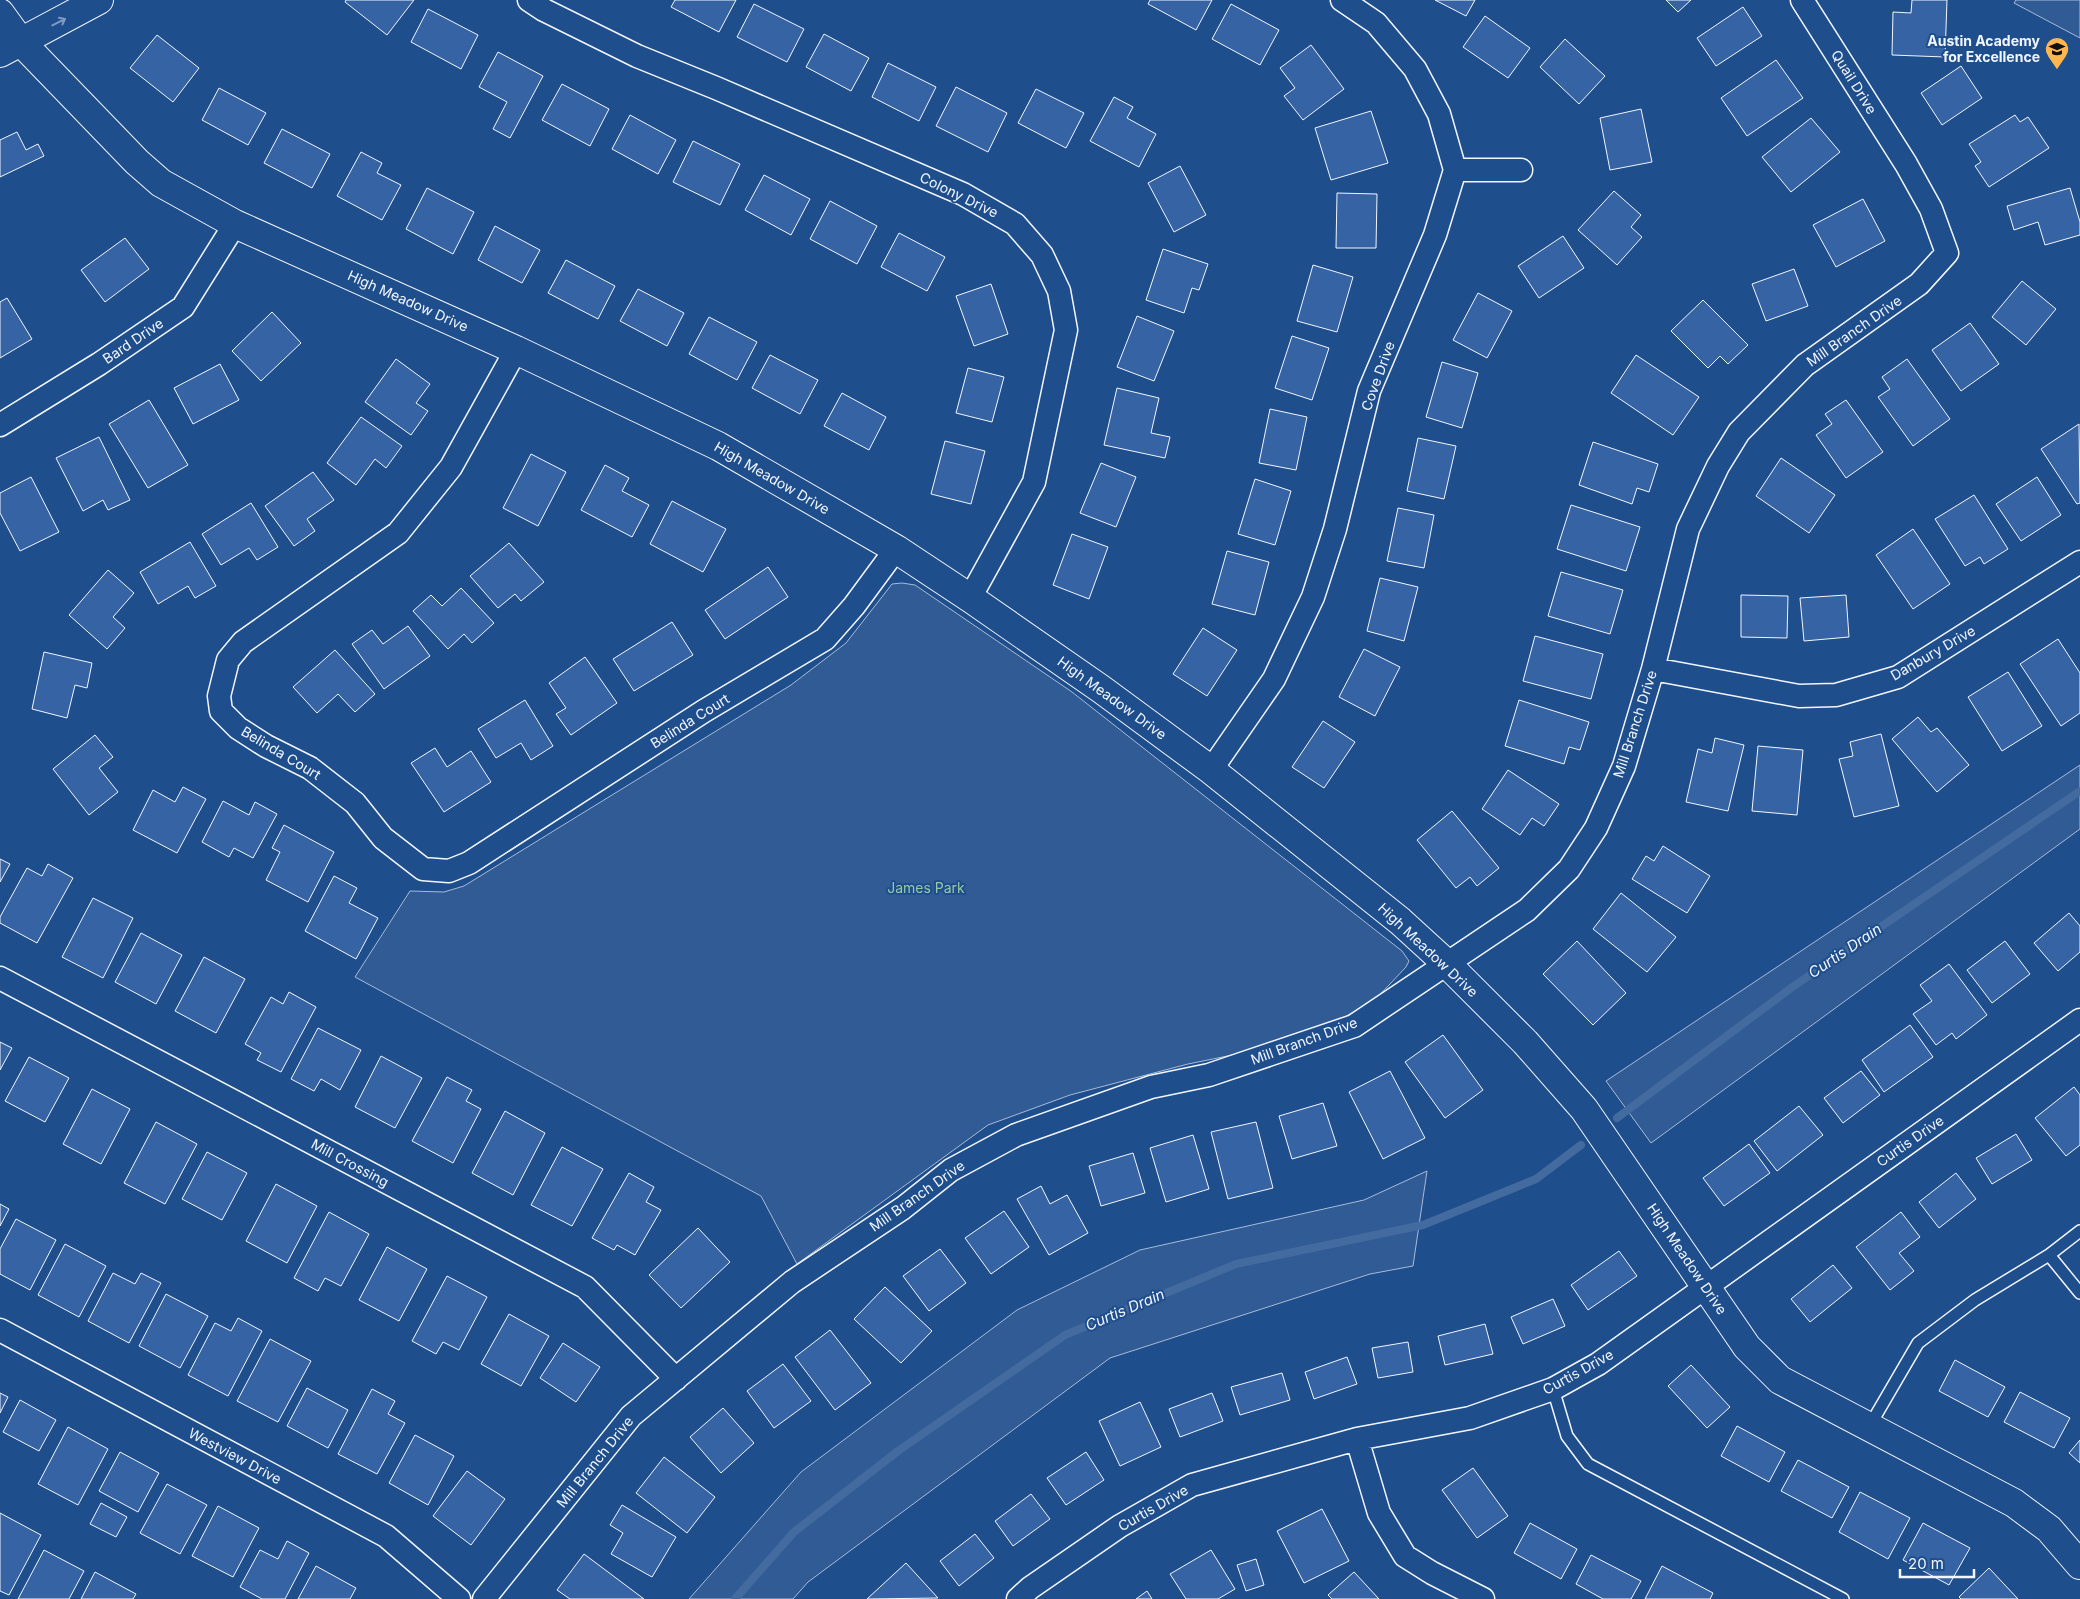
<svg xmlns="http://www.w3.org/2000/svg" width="2080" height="1599" viewBox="0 0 2080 1599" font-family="Inter,sans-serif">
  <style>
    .built { fill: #305b95; stroke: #a8bbd7 }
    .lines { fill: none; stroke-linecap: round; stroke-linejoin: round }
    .stream { stroke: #446ba0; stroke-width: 8 }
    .building { fill: #3563a3; stroke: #f2f6ff }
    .service-casing { stroke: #f2f6ff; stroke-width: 14 }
    .minor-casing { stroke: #f2f6ff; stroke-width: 25 }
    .tertiary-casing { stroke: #f2f6ff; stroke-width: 30 }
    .service { stroke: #1f4e8c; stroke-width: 11 }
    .minor { stroke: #1f4e8c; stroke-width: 22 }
    .tertiary { stroke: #1f4e8c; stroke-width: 28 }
    .oneway { stroke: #7e9ac0 }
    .labels { text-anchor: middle; stroke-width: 4; stroke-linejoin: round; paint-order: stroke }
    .poi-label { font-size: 14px; font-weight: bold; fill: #f2f6ff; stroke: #1f4e8c; text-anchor: end }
    .street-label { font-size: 14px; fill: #f2f6ff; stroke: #1f4e8c }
    .park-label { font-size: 14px; fill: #97c8a6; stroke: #1f4e8c }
    .water-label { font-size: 15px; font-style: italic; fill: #f2f6ff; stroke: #1f4e8c }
  </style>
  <rect width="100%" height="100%" fill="#1f4e8c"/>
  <path class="built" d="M2016 0H2080V38L2014 3Z
    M902 583 915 585 1072 692 1402 951 1409 961 1406 967 1373 1002 1329 1025 1252 1051 1188 1064 1070 1095 988 1125 797 1264 761 1196 355 977 410 891 444 892 464 886 791 685 846 643 892 584Z
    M2080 765V829L1651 1143 1606 1081Z
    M1427 1171 1413 1266 1370 1274 1110 1358 808 1582 793 1599H689L801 1472 1017 1310 1140 1250 1364 1200Z"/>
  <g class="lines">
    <path class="stream" d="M1617 1118 1791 988 2080 791
      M735 1599 794 1532 898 1451 1065 1335 1236 1264 1423 1225 1536 1179 1581 1145"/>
  </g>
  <path class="building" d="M346 0H414L387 35 345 2Z
    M675 0H736L719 32 671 7Z
    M1150 0H1212L1196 30 1148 4Z
    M1435 0H1475L1466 16Z
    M1666 0H1691L1678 12Z
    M1912 0H1947L1945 57 1892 55 1893 12 1911 13Z
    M754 4 804 29 787 62 737 37Z
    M1231 4 1279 30 1260 65 1212 39Z
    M1743 7 1762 36 1716 66 1697 38Z
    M428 9 478 35 461 69 411 42Z
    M1485 16 1530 48 1508 78 1463 47Z
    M824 34 869 58 851 91 806 67Z
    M157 35 199 68 173 102 130 68Z
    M1565 39 1605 76 1579 104 1540 67Z
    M1311 45 1344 89 1303 120 1284 96 1295 88 1280 68Z
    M498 52 543 76 510 138 493 129 507 102 479 87Z
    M1776 60 1803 98 1747 136 1721 98Z
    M888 63 936 87 919 121 872 97Z
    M1961 66 1982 98 1942 125 1921 93Z
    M562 84 609 109 590 146 542 120Z
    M956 87 1007 113 988 152 936 126Z
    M219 88 266 113 248 145 202 120Z
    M1036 89 1084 113 1066 148 1018 123Z
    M1114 97 1133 107 1127 118 1156 134 1139 167 1090 141Z
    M1641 109 1652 162 1610 170 1600 118Z
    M1371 111 1388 163 1331 180 1315 128Z
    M630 115 676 140 658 174 612 149Z
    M2015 115 2020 122 2028 117 2049 148 1989 187 1975 166 1981 162 1969 144Z
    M1811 118 1840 152 1791 192 1762 157Z
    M282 129 330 154 312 188 264 163Z
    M17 132 26 150 38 144 44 156 0 177V140Z
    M693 141 740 164 720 205 673 182Z
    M361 152 382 163 377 173 401 185 382 220 337 196Z
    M1180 166 1206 215 1174 232 1148 183Z
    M764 175 810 199 791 235 745 210Z
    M427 188 474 212 453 254 406 229Z
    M2070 188 2080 222V235L2045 245 2038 222 2014 230 2007 206Z
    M1614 191 1641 215 1631 227 1642 237 1617 265 1578 230Z
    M1337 193 1377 194 1376 248H1336Z
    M1863 199 1885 241 1836 267 1813 225Z
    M830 201 877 226 857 264 810 239Z
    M495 226 540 250 522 283 478 260Z
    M899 233 945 257 927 291 881 267Z
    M1563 236 1584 268 1539 298 1518 266Z
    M125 238 149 269 105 302 81 270Z
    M1163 249 1208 264 1199 290 1192 288 1184 313 1146 300Z
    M566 260 615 286 598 319 548 293Z
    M1313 265 1353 277 1337 332 1297 321Z
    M1794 269 1808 306 1766 321 1752 284Z
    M2022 281 2056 309 2026 345 1992 317Z
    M991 284 1008 334 974 346 956 296Z
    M638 289 684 313 667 346 620 321Z
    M1478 293 1512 311 1487 358 1453 340Z
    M7 298 32 339 0 358V302Z
    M1703 300 1748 345 1728 364 1720 356 1708 368 1671 331Z
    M272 312 301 343 261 381 232 351Z
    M1137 316 1174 331 1154 381 1117 367Z
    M709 317 757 342 737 380 689 354Z
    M1970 323 1999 364 1961 391 1932 350Z
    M1292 336 1329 348 1312 400 1275 388Z
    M770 355 818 380 800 414 752 388Z
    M1636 355 1699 397 1673 435 1611 393Z
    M396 359 430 384 416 403 428 411 411 435 365 402Z
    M1907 359 1950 419 1913 446 1878 397 1890 389 1882 377Z
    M1442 362 1478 373 1462 428 1426 417Z
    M220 364 239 400 193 424 174 388Z
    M968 368 1004 377 992 422 956 413Z
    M1117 388 1159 398 1151 433 1170 437 1165 458 1104 445Z
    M842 393 886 417 869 450 824 426Z
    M149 400 188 465 148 488 109 424Z
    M1846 400 1883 452 1846 478 1816 435 1832 424 1825 414Z
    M1270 409 1307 417 1296 470 1259 463Z
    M361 417 402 446 386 468 375 459 356 485 327 463Z
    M2079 424 2080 503 2077 504 2041 449Z
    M99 437 130 500 108 510 103 500 83 511 56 458Z
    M1418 438 1456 446 1444 499 1407 491Z
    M945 441 985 451 971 504 931 494Z
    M1593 442 1658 464 1649 492 1637 488 1632 504 1579 485Z
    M531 454 566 472 538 526 503 508Z
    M1781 458 1835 495 1809 533 1756 496Z
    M1101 463 1136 477 1116 527 1080 513Z
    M605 465 629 478 622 491 649 505 632 537 581 510Z
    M313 472 334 500 307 519 315 531 294 546 265 506Z
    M31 477 59 532 20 551 0 513V493Z
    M2037 477 2061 515 2021 541 1996 504Z
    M1255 479 1291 491 1275 545 1238 534Z
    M1974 495 2008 549 1984 564 1980 557 1965 566 1935 519Z
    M672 501 726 529 703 572 650 544Z
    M251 503 278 547 257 560 249 548 221 565 202 534Z
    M1571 505 1640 527 1626 571 1557 549Z
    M1398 508 1434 515 1424 568 1387 561Z
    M1913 529 1950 584 1913 609 1876 555Z
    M1072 534 1108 547 1089 599 1053 585Z
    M190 542 216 586 195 598 188 586 158 604 140 572Z
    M509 543 544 582 521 601 515 594 498 608 470 576Z
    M1227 551 1269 562 1255 615 1212 604Z
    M768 567 788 597 725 639 705 610Z
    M108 570 134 593 113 617 125 628 107 649 69 615Z
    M1561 572 1623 590 1610 634 1548 616Z
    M1380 578 1418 587 1404 641 1367 631Z
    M461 588 494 623 472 643 464 634 448 649 413 611 431 595 442 606Z
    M1741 595 1788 596 1787 638 1741 637Z
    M1846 595 1849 637 1804 641 1800 598Z
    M672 622 693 655 634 691 613 659Z
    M408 626 430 656 384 689 352 644 372 630 383 644Z
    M1203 628 1237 650 1207 696 1173 674Z
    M1535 636 1603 654 1591 699 1523 681Z
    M2058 639 2080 673V713L2061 726 2020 664Z
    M1364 649 1400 667 1375 716 1339 697Z
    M335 650 375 694 355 712 338 694 317 713 293 687Z
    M44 652 92 663 87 688 75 685 67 718 32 709Z
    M585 657 617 703 571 735 556 714 566 708 549 683Z
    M2008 672 2042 726 2002 751 1968 697Z
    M525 700 553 746 531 760 521 743 496 758 478 729Z
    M1519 700 1589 722 1580 750 1569 747 1564 764 1505 746Z
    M1918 717 1931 732 1937 728 1969 765 1937 792 1892 739Z
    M1323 721 1355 742 1324 788 1292 767Z
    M1881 734 1899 806 1854 817 1839 759 1853 756 1850 742Z
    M95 735 113 757 99 768 118 792 89 815 53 769Z
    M1715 738 1744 745 1728 811 1686 802 1698 749 1712 753Z
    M1758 746 1803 750 1797 815 1752 811Z
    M435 748 447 767 471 751 491 782 444 812 411 763Z
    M1508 770 1559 804 1544 826 1532 818 1520 835 1482 809Z
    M183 787 206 799 177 853 133 830 153 790 175 802Z
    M223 801 249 815 255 802 277 814 253 858 234 848 229 857 202 842Z
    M1452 811 1499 868 1477 886 1470 877 1456 888 1417 840Z
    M284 825 334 852 308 902 266 880 280 852 272 848Z
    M1663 846 1710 876 1687 913 1632 879 1646 856 1654 861Z
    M0 859 10 864 0 882Z
    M48 864 73 878 37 943 0 923V917L27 868 42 876Z
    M334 876 357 888 349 903 378 918 356 959 305 931Z
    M1621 893 1676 937 1647 972 1593 929Z
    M93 898 133 918 103 978 62 957Z
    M2069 913 2080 926V952L2058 971 2034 943Z
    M141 933 182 955 156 1004 115 982Z
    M1577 941 1626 993 1593 1025 1543 974Z
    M2005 941 2030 974 1992 1003 1967 970Z
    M204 957 245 979 216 1033 175 1011Z
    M1949 964 1987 1015 1956 1039 1952 1033 1936 1045 1913 1014 1932 1001 1920 985Z
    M289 992 316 1007 281 1072 257 1060 261 1053 245 1044 271 997 283 1004Z
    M1910 1025 1933 1057 1884 1092 1862 1060Z
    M318 1028 361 1050 340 1090 321 1079 314 1091 291 1079Z
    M1443 1035 1483 1090 1445 1118 1405 1062Z
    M0 1042 12 1048 0 1070Z
    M381 1056 422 1078 395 1128 355 1107Z
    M29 1057 69 1078 45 1122 5 1101Z
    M1390 1071 1425 1138 1383 1159 1349 1092Z
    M1861 1071 1880 1095 1843 1123 1824 1098Z
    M447 1077 472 1090 466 1101 481 1109 453 1163 412 1141Z
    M2074 1087 2080 1095V1145L2066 1156 2035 1118Z
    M92 1089 130 1109 101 1164 63 1144Z
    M1323 1103 1337 1146 1292 1159 1279 1116Z
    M1799 1106 1823 1135 1777 1171 1754 1141Z
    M505 1111 545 1133 513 1195 472 1173Z
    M156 1122 197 1144 165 1204 124 1183Z
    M1256 1122 1273 1188 1228 1199 1211 1132Z
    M2016 1134 2032 1160 1992 1184 1976 1158Z
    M1193 1135 1209 1189 1166 1202 1150 1148Z
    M1749 1144 1770 1173 1724 1206 1703 1178Z
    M562 1147 603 1169 572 1226 531 1205Z
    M207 1152 247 1173 222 1220 182 1199Z
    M1133 1153 1145 1193 1101 1206 1089 1166Z
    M629 1173 654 1187 646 1202 661 1210 635 1255 617 1245 614 1250 592 1238Z
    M1956 1173 1976 1199 1939 1228 1919 1202Z
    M276 1184 317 1206 287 1263 246 1241Z
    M1041 1186 1050 1204 1067 1195 1088 1233 1049 1255 1017 1199Z
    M0 1204 9 1209 0 1226Z
    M1004 1211 1029 1247 991 1274 965 1238Z
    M329 1212 369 1234 341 1286 325 1278 318 1291 294 1278Z
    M1901 1212 1920 1237 1899 1253 1914 1271 1890 1290 1856 1247Z
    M16 1219 56 1240 30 1290 0 1274V1249Z
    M698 1228 730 1262 681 1308 649 1275Z
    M65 1244 106 1266 79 1317 38 1295Z
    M387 1247 427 1269 399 1321 359 1300Z
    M940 1249 966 1283 929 1311 903 1276Z
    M1619 1251 1637 1276 1588 1310 1571 1285Z
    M1833 1265 1852 1288 1810 1322 1791 1299Z
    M113 1273 135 1284 141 1273 161 1283 129 1343 88 1321Z
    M447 1276 487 1297 459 1350 443 1342 436 1354 412 1341Z
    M885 1287 932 1331 901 1363 854 1319Z
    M166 1294 208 1316 180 1368 139 1346Z
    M1553 1299 1565 1326 1523 1344 1511 1317Z
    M509 1314 549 1336 521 1386 481 1364Z
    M238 1318 262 1331 228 1396 188 1375 215 1323 231 1331Z
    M1485 1324 1493 1354 1445 1365 1438 1336Z
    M830 1330 871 1383 835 1410 795 1357Z
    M270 1339 311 1361 278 1422 237 1401Z
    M1408 1342 1413 1372 1378 1378 1372 1348Z
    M563 1343 600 1367 576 1402 540 1378Z
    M1347 1357 1357 1384 1314 1399 1305 1372Z
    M1955 1360 2005 1387 1988 1417 1939 1391Z
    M783 1364 811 1401 774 1428 747 1391Z
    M1691 1365 1730 1407 1707 1428 1668 1386Z
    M1282 1373 1290 1400 1240 1415 1231 1387Z
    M307 1388 348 1410 328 1448 287 1426Z
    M372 1389 395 1401 388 1414 405 1423 377 1474 338 1454Z
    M2020 1392 2070 1418 2054 1448 2004 1422Z
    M0 1393 8 1397 0 1413Z
    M1212 1393 1223 1421 1180 1437 1169 1409Z
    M20 1400 56 1420 39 1451 3 1432Z
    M1140 1402 1161 1447 1120 1466 1099 1421Z
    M723 1408 754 1443 721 1473 690 1437Z
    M1737 1426 1785 1452 1769 1482 1721 1456Z
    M68 1427 108 1449 78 1505 38 1484Z
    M415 1435 454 1456 428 1505 389 1483Z
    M2080 1440V1463L2069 1453Z
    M120 1452 159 1473 138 1512 99 1491Z
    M1086 1452 1104 1480 1066 1505 1047 1478Z
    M664 1457 715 1497 687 1533 636 1493Z
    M1798 1460 1849 1487 1832 1518 1781 1491Z
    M1473 1468 1508 1516 1477 1538 1442 1490Z
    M467 1471 505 1499 471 1545 433 1516Z
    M167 1484 207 1505 180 1554 140 1533Z
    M1860 1492 1910 1518 1888 1559 1839 1532Z
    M1031 1494 1050 1519 1013 1546 995 1521Z
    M101 1503 127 1517 116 1537 90 1524Z
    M622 1505 676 1537 652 1577 611 1554 623 1533 610 1525Z
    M218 1506 259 1528 233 1577 192 1556Z
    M1322 1509 1349 1561 1304 1583 1277 1531Z
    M0 1513 41 1535 9 1595 0 1591Z
    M1530 1523 1577 1549 1561 1579 1514 1553Z
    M1923 1523 1970 1548 1949 1585 1903 1560Z
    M975 1534 994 1558 959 1586 940 1561Z
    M287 1541 309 1553 285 1599H262L240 1587 260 1550 278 1559Z
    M44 1550 84 1571 69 1599H18Z
    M1211 1550 1235 1589 1218 1599H1186L1170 1574Z
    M584 1554 644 1599H570L557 1590Z
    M1591 1555 1641 1581 1631 1599H1603L1576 1584Z
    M1256 1559 1264 1585 1246 1591 1237 1565Z
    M906 1563 938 1598 867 1599Z
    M316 1566 356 1588 350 1599H298Z
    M1662 1566 1713 1593 1710 1599H1645Z
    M1989 1568 2018 1599H1961L1959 1597Z
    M95 1572 136 1594 133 1599H81Z
    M1354 1572 1379 1599H1332L1328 1595Z
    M1147 1591 1152 1599H1136Z"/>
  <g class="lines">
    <g class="service-casing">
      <path id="service" d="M2049 1255 2080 1231
        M1553 1389 1567 1436 1588 1464 1843 1599
        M1869 1427 1918 1343 1975 1300 2049 1255 2080 1293"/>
    </g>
    <g class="minor-casing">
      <path id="minor" d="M529 0 544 10 637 56 716 88 963 194 1015 224 1042 255 1059 291 1066 330 1034 482 970 598
        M1455 170H1521
        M516 350 451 467 398 533 243 642 228 660 219 696 221 711 238 728 266 746 310 768 355 803 383 838 423 869 449 871 469 863 704 711 825 639 854 606 896 549
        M0 425 99 364 183 307 235 224
        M1653 669 1799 696 1836 695 1898 677 2080 562
        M1211 770 1274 679 1313 597 1335 529 1369 391 1435 235 1455 170 1439 114 1415 69 1376 23 1342 0
        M0 978 585 1287 676 1379
        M0 1330 386 1536 459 1599
        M1357 1439 1379 1513 1405 1556 1432 1573 1483 1599
        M484 1599 631 1416 792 1282 903 1208 951 1170 1016 1135 1151 1087 1209 1075 1354 1026 1527 910 1569 869 1596 828 1624 766 1653 669 1688 529 1718 466 1739 432 1805 365 1919 284 1947 253 1931 209 1906 164 1802 0
        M1018 1599 1030 1588 1120 1526 1192 1485 1357 1439 1470 1418 1553 1389 1598 1364 2080 1020"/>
    </g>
    <g class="tertiary-casing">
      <path id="tertiary" d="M0 13 21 42 137 162 161 183 235 224 516 350 718 446 896 549 970 598 1101 689 1211 770 1400 921 1446 963 1525 1042 1584 1109 1747 1347 1780 1380 2014 1503 2049 1529 2080 1565
        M0 53 99 0"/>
    </g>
    <use href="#service" class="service"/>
    <use href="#minor" class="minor"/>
    <use href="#tertiary" class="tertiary"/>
  </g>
  <defs><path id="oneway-shaft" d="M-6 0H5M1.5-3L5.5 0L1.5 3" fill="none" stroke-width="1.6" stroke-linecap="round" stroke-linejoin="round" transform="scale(1.25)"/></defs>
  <use class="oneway" href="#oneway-shaft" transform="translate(59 22) rotate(-27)"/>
  <defs>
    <g id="school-pin" transform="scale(1.25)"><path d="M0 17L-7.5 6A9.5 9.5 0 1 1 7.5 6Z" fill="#ffb74d" stroke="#1f4e8c"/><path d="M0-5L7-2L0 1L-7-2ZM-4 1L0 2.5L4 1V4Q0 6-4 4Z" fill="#111"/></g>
  </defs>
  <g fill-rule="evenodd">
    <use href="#school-pin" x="2057" y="49"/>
  </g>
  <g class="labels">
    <g class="poi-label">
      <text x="2040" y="46">Austin Academy<tspan x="2040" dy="16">for Excellence</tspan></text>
    </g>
    <g class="street-label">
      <text transform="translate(1854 82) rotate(58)" y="5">Quail Drive</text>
      <text transform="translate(959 195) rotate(26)" y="5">Colony Drive</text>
      <text transform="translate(408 301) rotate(24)" y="5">High Meadow Drive</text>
      <text transform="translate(1854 331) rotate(-35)" y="5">Mill Branch Drive</text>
      <text transform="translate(133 341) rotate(-34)" y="5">Bard Drive</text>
      <text transform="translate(1378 376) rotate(-70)" y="5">Cove Drive</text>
      <text transform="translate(772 478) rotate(30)" y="5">High Meadow Drive</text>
      <text transform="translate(1933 653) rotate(-30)" y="5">Danbury Drive</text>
      <text transform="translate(1112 698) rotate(36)" y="5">High Meadow Drive</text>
      <text transform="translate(690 721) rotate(-32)" y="5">Belinda Court</text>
      <text transform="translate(1635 724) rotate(-72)" y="5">Mill Branch Drive</text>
      <text transform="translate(281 753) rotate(31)" y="5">Belinda Court</text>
      <text transform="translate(1428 950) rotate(43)" y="5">High Meadow Drive</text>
      <text transform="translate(1304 1041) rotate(-20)" y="5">Mill Branch Drive</text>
      <text transform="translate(1910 1141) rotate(-35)" y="5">Curtis Drive</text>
      <text transform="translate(350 1163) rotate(28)" y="5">Mill Crossing</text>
      <text transform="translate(917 1196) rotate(-35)" y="5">Mill Branch Drive</text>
      <text transform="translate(1687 1259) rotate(56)" y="5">High Meadow Drive</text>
      <text transform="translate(1578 1372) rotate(-29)" y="5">Curtis Drive</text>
      <text transform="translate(235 1456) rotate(28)" y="5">Westview Drive</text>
      <text transform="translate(595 1462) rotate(-51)" y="5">Mill Branch Drive</text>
      <text transform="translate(1153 1508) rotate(-30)" y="5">Curtis Drive</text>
    </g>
    <g class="park-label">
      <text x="926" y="893">James Park</text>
    </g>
    <g class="water-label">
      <text transform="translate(1845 951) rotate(-34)" y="5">Curtis Drain</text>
      <text transform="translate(1125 1310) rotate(-23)" y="5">Curtis Drain</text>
    </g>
  </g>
  <path d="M1900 1569v8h74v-8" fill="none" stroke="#f2f6ff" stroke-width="2.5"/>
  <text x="1908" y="1569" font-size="15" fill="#f2f6ff" stroke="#1f4e8c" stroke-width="4" paint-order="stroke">20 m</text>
</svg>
